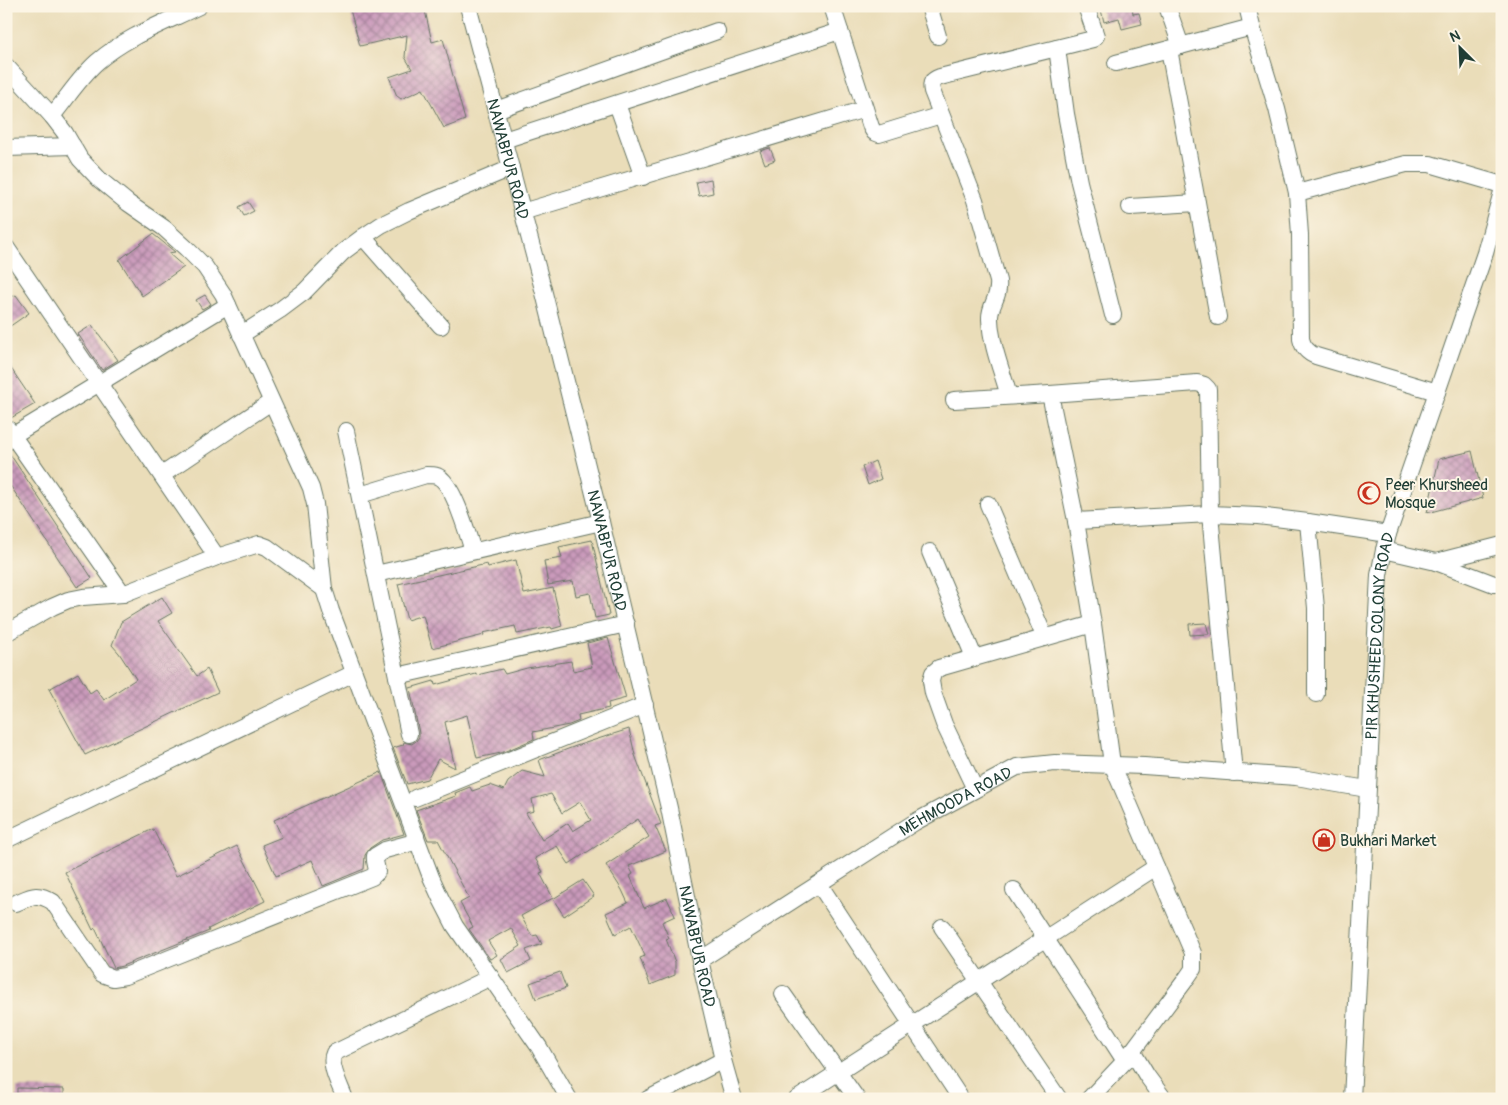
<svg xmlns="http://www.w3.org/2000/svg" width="1508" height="1105" viewBox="0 0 1508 1105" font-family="Pangolin,sans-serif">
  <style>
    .building { fill: url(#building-cross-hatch); fill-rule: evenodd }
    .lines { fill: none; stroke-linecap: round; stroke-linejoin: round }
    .minor-casing { stroke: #667563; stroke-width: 18 }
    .minor { stroke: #fff; stroke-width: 16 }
    .labels { text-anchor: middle; stroke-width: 4; stroke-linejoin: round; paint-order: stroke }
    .street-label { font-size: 16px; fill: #1f3d34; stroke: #fcf5e5 }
    .poi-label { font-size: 16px; fill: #1f3d34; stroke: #fcf5e5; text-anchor: start }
  </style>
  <defs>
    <pattern id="building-cross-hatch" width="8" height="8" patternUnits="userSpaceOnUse" patternTransform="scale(1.25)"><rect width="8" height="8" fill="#ca9abb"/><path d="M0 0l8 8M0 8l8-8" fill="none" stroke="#a37f99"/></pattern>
  </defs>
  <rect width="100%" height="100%" fill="#fcf5e5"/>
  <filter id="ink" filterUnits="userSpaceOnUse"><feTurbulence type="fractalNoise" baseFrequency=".02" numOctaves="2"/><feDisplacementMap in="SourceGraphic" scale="10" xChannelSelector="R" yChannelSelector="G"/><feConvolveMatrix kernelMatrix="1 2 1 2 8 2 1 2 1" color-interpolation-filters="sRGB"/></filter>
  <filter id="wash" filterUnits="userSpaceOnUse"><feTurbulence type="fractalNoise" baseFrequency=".0096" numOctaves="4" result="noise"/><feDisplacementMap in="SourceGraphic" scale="20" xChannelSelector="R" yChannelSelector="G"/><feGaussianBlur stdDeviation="1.12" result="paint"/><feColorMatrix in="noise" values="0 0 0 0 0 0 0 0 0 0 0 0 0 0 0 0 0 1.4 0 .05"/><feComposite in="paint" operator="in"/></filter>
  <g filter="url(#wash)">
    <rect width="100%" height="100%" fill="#eaddb9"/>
    <g id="blocks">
      <path class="building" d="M349 6H424L432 42 443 39 465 120 444 128 423 89 401 99 397 96 389 77 412 69 405 57 407 35 360 46Z
        M1100 6H1132L1133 14 1139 13 1142 24 1122 29 1119 18 1104 22Z
        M770 148 775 160 765 164 760 151Z
        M711 179 713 193 699 196 696 182Z
        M248 202 254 211 244 216 239 207Z
        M153 234 175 252 168 253 184 267 142 296 119 260Z
        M16 295 29 313 6 329V299Z
        M205 295 211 304 202 309 196 300Z
        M92 325 118 360 102 370 78 334Z
        M6 361 35 404 11 418 6 411V397L10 395 6 387Z
        M6 448 92 578 77 587 6 479Z
        M1472 451 1483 498 1427 513 1439 459Z
        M875 461 881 479 868 485 862 467Z
        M592 540 609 615 595 618 590 593 576 596 573 581 548 585 544 561 562 558 559 547Z
        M516 560 524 594 553 588 562 626 552 629 551 627 517 634 515 626 483 633 484 635 432 648 423 615 407 620 398 584 487 564 488 567Z
        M162 597 172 613 158 621 197 676 207 669 218 692 85 755 49 689 78 673 90 693 96 689 104 700 136 679 119 653 112 645 121 622Z
        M1206 623 1209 634 1190 635 1189 624Z
        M608 638 626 698 608 703 609 708 578 715 579 721 569 725 533 732 534 739 501 753 477 758 467 715 445 722 455 768 438 759 427 779 407 784 393 748 403 745 404 742 412 744 416 741 419 737V733L410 688 434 681 435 685 476 674 477 675 502 669 505 674 527 668 571 661 573 671 592 667 587 643Z
        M629 729 635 755 661 824 655 826 666 851 629 866 633 874 630 876 644 908 667 898 675 916 662 922 669 938 666 939 675 962V975L650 985 640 958 645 956 631 926 615 934 606 913 628 903 622 890 606 865 649 837 638 819 569 864 557 846 535 858 543 872 540 873 553 898 521 916 532 936 537 935 542 944 526 950 531 961 508 973 501 959 521 946 511 928 488 941 497 955 490 959 469 929 473 927 460 903 469 898 438 840H428L416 810 456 796 455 793 470 787 472 791 490 785 504 790 508 782 522 771 545 777 539 760 576 746ZM551 794 562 813 580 802 591 820 573 831 568 823 542 840 526 813 534 811 532 799Z
        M381 772 404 834 382 840 370 848 365 855 364 869 323 886 312 860 276 876 262 845 282 837 274 820Z
        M153 829 176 876 237 846 265 901 208 929 209 931 122 966 114 968 95 928 93 930 65 872Z
        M583 880 594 896 564 916 553 899Z
        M560 972 566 988 536 999 530 983Z
        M17 1088 64 1089V1099H17Z"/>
    </g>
  </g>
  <g filter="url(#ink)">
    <use href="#blocks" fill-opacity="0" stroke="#667563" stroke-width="1"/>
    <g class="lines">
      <g class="minor-casing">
        <g id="minor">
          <path id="s1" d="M468 6 543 289 601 522 669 808 700 960 723 1060 734 1099"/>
          <path d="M832 6 871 127 874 132 879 134 941 115"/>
          <path d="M929 6 938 36"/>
          <path d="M1167 6 1181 46"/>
          <path d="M1247 6 1252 27 1277 109 1297 193 1300 235 1301 339C1303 348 1308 353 1316 356L1437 392"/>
          <path d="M1057 48 1066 114 1079 182 1113 315"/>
          <path d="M1169 49 1218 317"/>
          <path d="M1116 63 1252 27"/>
          <path d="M6 66 52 116 65 133 80 159 100 180 128 203 164 228 186 248 205 267 223 294 311 488 315 504 324 589 331 611 431 877 441 899 455 926 539 1047 569 1099"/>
          <path d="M617 104 643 177"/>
          <path d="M496 110 717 31"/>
          <path d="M52 116C67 98 80 77 97 62 127 36 164 23 199 6"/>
          <path d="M504 140 840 31"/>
          <path d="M6 148 73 146"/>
          <path d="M1297 193 1406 164H1430L1502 185"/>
          <path d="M1130 207 1197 203"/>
          <path d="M522 212 865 109"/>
          <path d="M363 237 441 326"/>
          <path d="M6 247 217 557"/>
          <path d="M241 335 280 310 304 292 343 252 363 237 381 225 409 211 511 168"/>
          <path d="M1050 394 1076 521 1093 624 1112 764 1193 953V969L1184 982 1125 1061 1089 1099"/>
          <path d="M1009 396C1002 371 991 345 990 319 989 305 1000 298 998 281L975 200 932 91C930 82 932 80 940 77L1093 39 1096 36 1086 6"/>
          <path d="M954 400 1050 394 1197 383 1204 385 1208 389 1210 514 1234 773"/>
          <path d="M8 429 123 594"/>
          <path d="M346 431 409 734"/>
          <path d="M12 436 228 305"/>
          <path d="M162 475 271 402"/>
          <path d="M360 495 426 475C429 475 434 475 437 476 453 482 468 535 473 551"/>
          <path d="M988 504 1045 638"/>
          <path d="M1076 521 1210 514 1258 516 1308 522 1388 534"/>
          <path d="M1308 522 1316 608V694"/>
          <path d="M1384 550 1436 562 1502 545"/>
          <path d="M930 552 974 657"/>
          <path d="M1436 562 1494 584H1502"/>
          <path d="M376 574 601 522"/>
          <path d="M6 633 52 607 68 600 83 597 123 594 217 557 259 544 267 547 324 589"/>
          <path d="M397 676 626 624"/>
          <path d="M975 789 944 724 933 693 931 681 933 673 939 668 1093 624"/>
          <path d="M415 798 645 705"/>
          <path d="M6 840 354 673"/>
          <path d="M819 884 961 1099"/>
          <path d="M1014 890 1125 1061"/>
          <path d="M16 903C32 896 37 892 53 902L102 974 113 978 125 976 372 877 377 872C377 866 374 862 375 856L385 850 411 843 416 836"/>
          <path d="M942 927 1059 1099"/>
          <path id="s2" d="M700 960 915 822 1017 767 1055 763 1144 766 1296 777 1367 789"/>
          <path d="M783 994 857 1099"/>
          <path d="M1132 1051 1147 1076 1164 1099"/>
          <path d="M345 1099C341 1087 328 1065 334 1053L491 977"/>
          <path d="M648 1099 723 1060"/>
          <path d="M797 1099 1156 867"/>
          <path id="s3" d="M1352 1099 1379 575 1384 550 1388 534 1485 253 1502 192"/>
        </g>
      </g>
      <use href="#minor" class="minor"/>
    </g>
  </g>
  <defs>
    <g id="mosque-ring" transform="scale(1.125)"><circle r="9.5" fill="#fcf5e5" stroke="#c8321e" stroke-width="1.5"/><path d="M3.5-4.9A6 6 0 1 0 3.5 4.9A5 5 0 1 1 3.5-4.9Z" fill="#c8321e"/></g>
    <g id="shop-ring" transform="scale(1.125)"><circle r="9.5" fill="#fcf5e5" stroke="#c8321e" stroke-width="1.5"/><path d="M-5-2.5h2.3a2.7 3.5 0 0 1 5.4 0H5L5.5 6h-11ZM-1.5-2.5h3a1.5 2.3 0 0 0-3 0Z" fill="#c8321e"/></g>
  </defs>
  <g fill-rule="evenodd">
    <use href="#mosque-ring" x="1369" y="493"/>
    <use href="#shop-ring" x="1324" y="840"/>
  </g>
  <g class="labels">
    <g class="street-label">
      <text dy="6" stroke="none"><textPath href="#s1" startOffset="158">NAWABPUR ROAD</textPath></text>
      <text dy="6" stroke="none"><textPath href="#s1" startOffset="562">NAWABPUR ROAD</textPath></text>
      <text dy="6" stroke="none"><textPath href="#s3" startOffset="464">PIR KHUSHEED COLONY ROAD</textPath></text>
      <text dy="6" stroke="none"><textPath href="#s2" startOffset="301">MEHMOODA ROAD</textPath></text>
      <text dy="6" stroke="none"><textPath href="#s1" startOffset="968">NAWABPUR ROAD</textPath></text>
    </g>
    <g class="poi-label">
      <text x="1385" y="490">Peer Khursheed<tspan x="1385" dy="18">Mosque</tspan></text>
      <text x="1340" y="846">Bukhari Market</text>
    </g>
  </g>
  <rect width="1508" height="1105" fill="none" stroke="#fcf5e5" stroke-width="25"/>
  <g transform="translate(1460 48) rotate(336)" stroke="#fcf5e5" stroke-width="4" paint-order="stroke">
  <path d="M0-4L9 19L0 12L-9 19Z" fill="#1f3d34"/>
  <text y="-8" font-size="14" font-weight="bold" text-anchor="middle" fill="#1f3d34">N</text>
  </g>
</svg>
